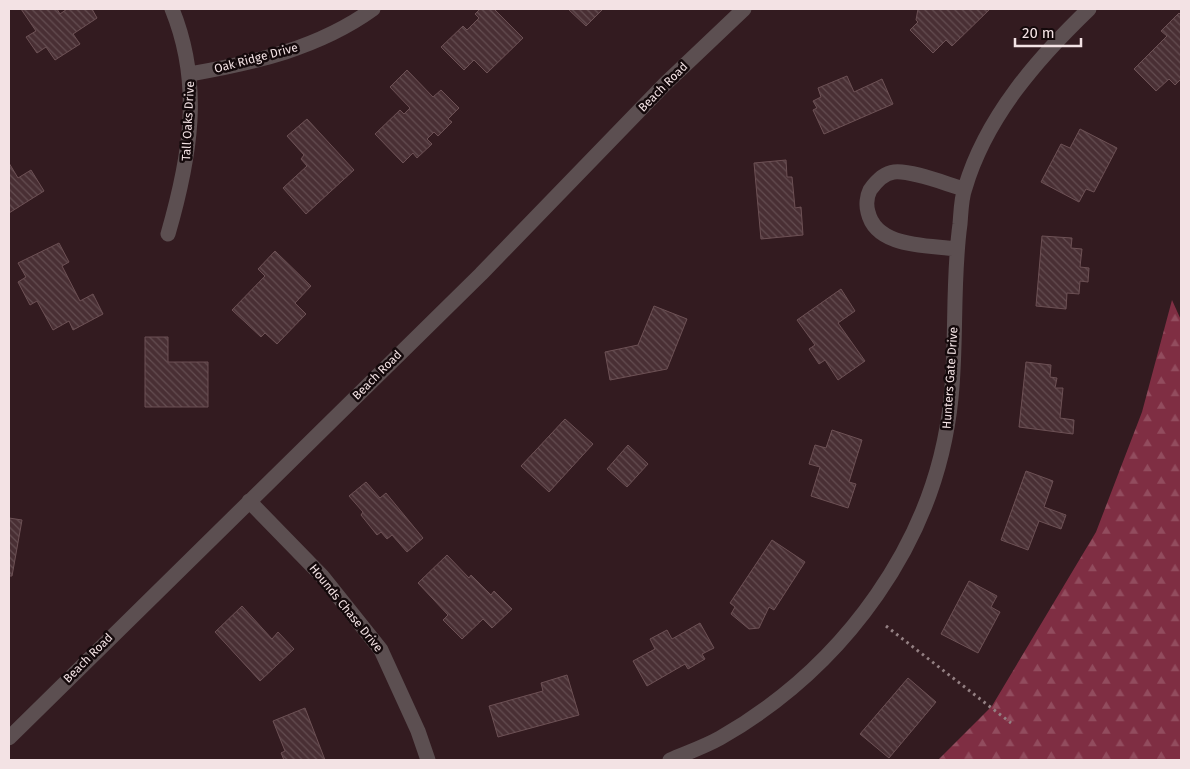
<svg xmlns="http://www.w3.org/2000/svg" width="1190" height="769" viewBox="0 0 1190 769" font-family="'Fira Sans',sans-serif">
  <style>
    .forest { fill: url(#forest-firs) }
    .building { fill: url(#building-back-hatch); stroke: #6d5155 }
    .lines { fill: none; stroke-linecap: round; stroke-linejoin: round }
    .path { stroke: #948083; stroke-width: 3; stroke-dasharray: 2.5 4; stroke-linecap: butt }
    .minor { stroke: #5c4f51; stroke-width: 15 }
    .labels { text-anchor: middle; stroke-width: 5; stroke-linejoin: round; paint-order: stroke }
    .street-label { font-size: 12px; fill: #f3e2e4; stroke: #14090b }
  </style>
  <defs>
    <pattern id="forest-firs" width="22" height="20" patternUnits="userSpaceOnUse" patternTransform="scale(1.25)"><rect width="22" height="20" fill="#7f2e43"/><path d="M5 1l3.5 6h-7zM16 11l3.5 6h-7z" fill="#924c5e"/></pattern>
    <pattern id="building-back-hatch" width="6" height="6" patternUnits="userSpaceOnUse" patternTransform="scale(1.25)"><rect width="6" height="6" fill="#492f34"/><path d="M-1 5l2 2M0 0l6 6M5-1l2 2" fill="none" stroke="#644d51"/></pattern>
  </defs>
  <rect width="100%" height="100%" fill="#331b20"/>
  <path class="forest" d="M1172 300 1181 320V760H938L992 706 1096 532 1142 412Z"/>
  <path class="building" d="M21 9H57L60 14 67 9H92L97 18 73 34 80 44 55 60 46 47 37 53 26 37 36 31Z
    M480 9H494L523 38 487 73 474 60 464 70 441 47 463 26 467 30 479 18 475 14Z
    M568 9H603L586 26Z
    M918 9H990L952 46 946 40 933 53 910 30 918 22 916 20Z
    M1179 13 1181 15V79L1175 85 1169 79 1156 91 1134 69 1167 36 1161 31Z
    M407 70 433 97 441 90 459 108 448 119 452 122 438 136 434 132 427 139 432 144 417 158 413 153 403 163 375 134 400 110 404 114 410 108 390 87Z
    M847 76 854 92 882 79 893 104 824 134 813 110 817 108 813 101 821 97 818 88Z
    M307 119 354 170 306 214 283 188 307 166 301 159 304 155 287 136Z
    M1080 129 1117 148 1094 192 1086 189 1079 202 1041 182 1061 144 1070 148Z
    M786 160 787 177H792L795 208 801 207 803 235 761 239 754 163Z
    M9 163 18 178 31 170 44 191 9 213Z
    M1042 236 1072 238 1071 248 1082 249 1080 267 1089 268 1088 282 1080 281 1079 294 1067 293 1066 309 1036 306Z
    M59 243 69 262 62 266 80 301 93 294 103 314 73 330 69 321 53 330 37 301 30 305 18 282 26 277 18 263Z
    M275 251 311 286 295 303 306 314 277 344 265 333 261 337 232 310 265 276 258 269Z
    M841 289 855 311 838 323 865 361 838 380 825 360 819 364 809 349 815 345 797 320Z
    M654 306 687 319 667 369 610 380 605 352 638 345Z
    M145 337H168V362H208V407H145Z
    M1026 362 1051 365 1050 377 1057 378 1055 388H1063L1060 418 1074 420 1073 434 1019 427Z
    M565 419 593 444 549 492 521 466Z
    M832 430 862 440 849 482 856 484 848 508 811 496 820 467 809 464 815 445 826 448Z
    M628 445 648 464 627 487 607 469Z
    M1026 471 1053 481 1044 507 1066 515 1061 529 1039 521 1028 550 1001 540Z
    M366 482 380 498 386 493 423 538 407 552 392 535 387 539 381 532 377 535 361 515 363 512 349 496Z
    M9 518 22 520 12 576H9Z
    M772 540 805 562 774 610 769 607 759 628 749 629 731 614 735 607 730 603Z
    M447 555 469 578 471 575 491 595 494 591 512 609 492 628 483 619 462 639 443 620 448 615 418 583Z
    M969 581 997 596 991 607 1000 612 978 653 941 634Z
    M242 606 272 639 278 632 294 649 260 681 215 632Z
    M700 623 714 648 702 654 705 659 688 669 685 664 647 686 633 661 655 649 650 639 667 630 672 639Z
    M567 675 579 715 498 737 489 706 543 691 541 683Z
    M908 678 936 702 889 758 860 734Z
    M305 708 325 760H284L281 753 285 751 273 721Z"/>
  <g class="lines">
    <path class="path" d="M886 626 1011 723"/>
    <path class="minor" d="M190 74C254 63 319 48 373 9
      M168 234C190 158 203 85 172 9
      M956 249C928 245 876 248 868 212 866 205 867 196 870 190 875 183 884 173 894 172 912 170 946 184 964 189
      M249 501 322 576 381 650 418 731 428 760
      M9 738 481 274 665 84 744 9
      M670 760C686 753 704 747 720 738 844 667 937 541 951 398 957 340 952 282 960 224 961 213 961 199 965 188 986 117 1037 59 1089 9"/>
  </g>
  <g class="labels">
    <g class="street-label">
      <text transform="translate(256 58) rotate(-15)" y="4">Oak Ridge Drive</text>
      <text transform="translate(663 87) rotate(-45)" y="4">Beach Road</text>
      <text transform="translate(188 121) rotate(-87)" y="4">Tall Oaks Drive</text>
      <text transform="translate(377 375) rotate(-45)" y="4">Beach Road</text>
      <text transform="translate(950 378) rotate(-86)" y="4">Hunters Gate Drive</text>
      <text transform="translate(346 608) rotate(51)" y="4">Hounds Chase Drive</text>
      <text transform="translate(88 658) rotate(-45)" y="4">Beach Road</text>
    </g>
  </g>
  <rect width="1190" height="769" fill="none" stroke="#f3e2e4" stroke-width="20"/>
  <path d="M1015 38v8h66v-8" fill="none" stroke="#f3e2e4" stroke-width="2.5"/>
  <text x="1022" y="38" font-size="15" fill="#f3e2e4" stroke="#14090b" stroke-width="4" paint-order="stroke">20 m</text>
</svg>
